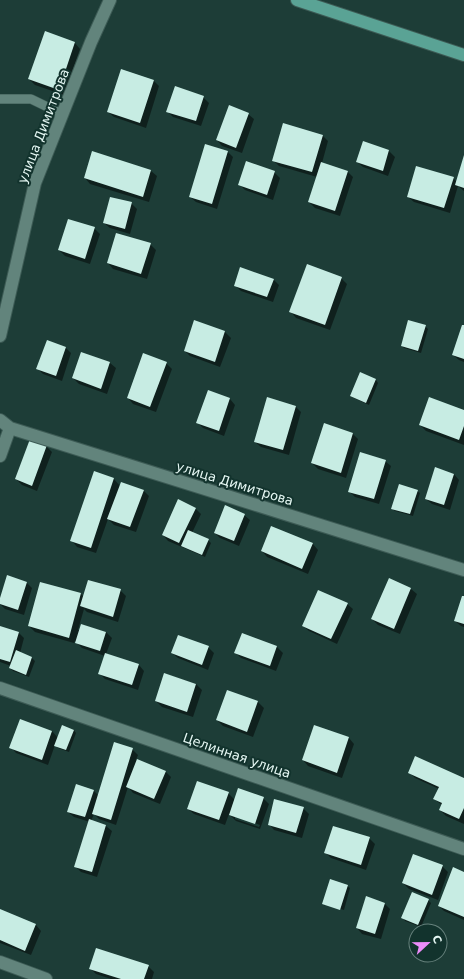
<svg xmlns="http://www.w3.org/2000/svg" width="464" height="979" viewBox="0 0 464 979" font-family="'DejaVu Sans',sans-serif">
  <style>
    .shadow { fill: #0007; fill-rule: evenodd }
    .building { fill: #c7ece3 }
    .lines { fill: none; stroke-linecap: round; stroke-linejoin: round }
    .lane-casing { stroke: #3d5b55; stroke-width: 10 }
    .street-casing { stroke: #3d5b55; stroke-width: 14 }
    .primary-casing { stroke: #3d5b55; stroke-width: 14 }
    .lane { stroke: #62847c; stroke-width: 9 }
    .street { stroke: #62847c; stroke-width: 12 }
    .primary { stroke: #5aa395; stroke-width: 12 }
    .labels { text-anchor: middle; stroke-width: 4; stroke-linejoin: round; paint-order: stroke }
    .street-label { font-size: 13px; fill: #e5f7f3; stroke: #12332d }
  </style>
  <rect width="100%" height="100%" fill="#1d3d37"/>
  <path class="shadow" d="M45 33 75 43 80 49 64 95 35 85 29 79Z
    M153 80 159 86 146 128 114 117 108 112Z
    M203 97 209 103 201 126 173 117 167 111Z
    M248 114 254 119 242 153 222 146 217 140Z
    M323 136 328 141 322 163 347 171 353 177 340 216 315 208 309 202 317 177 279 166 273 160Z
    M363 143 389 151 395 157 388 176 363 167 357 162Z
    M93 152 151 171 157 176 149 202 90 184 85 178Z
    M228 152 233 157 217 209 196 202 190 197Z
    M464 157V191L458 186 450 213 414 202 408 197 453 178 457 182Z
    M274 172 280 178 273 200 245 190 239 184Z
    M131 203 137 209 130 234 110 228 104 223Z
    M94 228 100 234 90 264 65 256 59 250Z
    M150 244 156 250 147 279 113 269 108 263Z
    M341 278 347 284 330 330 296 318 291 312Z
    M274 280 279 285 273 302 241 291 235 285Z
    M195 322 225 332 231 338 220 367 190 356 185 351Z
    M425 326 428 329 421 353 404 348 402 346Z
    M464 326V362L459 360 453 355Z
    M65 347 71 353 62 381 43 374 38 369Z
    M82 353 110 363 116 368 107 394 79 384 73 378Z
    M166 363 172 369 156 412 133 404 128 398Z
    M360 374 376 380 378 383 369 405 354 398 351 396Z
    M230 399 235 405 224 436 203 428 197 422Z
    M268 399 296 407 301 412 289 455 261 447 255 442Z
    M464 411V445L426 431 420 425Z
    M325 424 353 434 358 439 346 478 318 469 312 463Z
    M46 446 52 452 37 491 22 485 16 479Z
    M385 461 391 466 379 504 355 497 350 492Z
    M95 473 114 479 120 486 143 490 149 496 136 532 114 525 108 519 96 553 77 547 72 541Z
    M454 474 459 480 450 510 432 504 426 499Z
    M417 491 420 493 413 516 395 511 392 508Z
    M195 508 201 514 192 533 208 540 211 543 205 557 168 541 163 535Z
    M244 515 250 520 239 546 220 538 215 533Z
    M272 527 313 544 318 550 308 574 267 557 262 551Z
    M389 580 411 589 417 594 400 634 378 625 372 619Z
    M26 582 32 588 24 615 5 609 0 604V601Z
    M41 583 81 594 84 597 120 590 126 596 118 622 87 612 84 609 78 630H80L82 625 106 632 112 638 106 654 139 665 144 671 138 690 105 679 99 673 105 656 82 648 75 641 74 643 35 632 29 626Z
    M464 597V627L461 626 455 621Z
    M347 604 353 609 337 644 309 631 303 626Z
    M0 627 19 633 24 638 20 653 32 658 35 661 29 677 13 671 10 668 11 666 0 662Z
    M242 634 277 647 283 653 276 671 241 658 235 652Z
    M208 647 214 653 208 670 178 658 172 653Z
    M165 674 196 684 202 690 193 717 162 707 156 701Z
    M228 691 258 702 264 708 253 737 223 726 217 720Z
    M315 726 349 738 354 744 342 778 308 766 303 760Z
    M74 730 76 733 69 752 58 748 55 745 48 765 16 753 11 747 52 731 58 738Z
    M132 749 138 755 136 760 165 771 171 777 160 804 133 793 128 787 116 825 99 819 94 814 91 821 106 826 112 831 97 877 81 872 76 867 90 822 74 817 68 812 94 791 99 796Z
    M409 772 464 779V824L446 816 440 810 442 805 434 799 439 789 415 778Z
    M228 793 235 800 263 798 269 804 260 829 236 821 229 814 225 825 194 814 188 809ZM235 816 260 825 259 827 235 819Z
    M303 808 309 814 302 838 274 830 269 824Z
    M369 838 375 844 366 870 331 858 326 853Z
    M442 866 448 872 438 900 409 889 403 883Z
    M464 873V920L444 911 439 906Z
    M347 886 350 888 344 910 325 904V906L324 904Z
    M366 898 385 904 390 909 381 939 362 934 357 928Z
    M428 900 431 903 421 927 405 921 403 918Z
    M0 910 36 925 41 931 31 955 0 943Z
    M148 966 154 972 152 979H111L96 974 91 969Z"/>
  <path class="building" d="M45 31 75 42 59 90 28 79Z
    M121 69 154 80 140 123 107 112Z
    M175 86 204 96 196 121 166 112Z
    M229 105 249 113 236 148 216 140Z
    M283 123 323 135 312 172 272 161Z
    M363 141 389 150 383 171 356 162Z
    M205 144 228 151 212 204 189 197Z
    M92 151 151 170 143 197 84 178Z
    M464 155V188L455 185Z
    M246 161 275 171 267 195 238 185Z
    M321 162 348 171 335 211 308 202Z
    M416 166 454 177 444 208 407 197Z
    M110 197 132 202 125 229 103 223Z
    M68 219 95 227 85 259 58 250Z
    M116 233 151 243 141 274 107 263Z
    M307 264 342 277 325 325 289 312Z
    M240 267 274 279 267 297 234 286Z
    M194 320 225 331 215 362 184 351Z
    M408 320 426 325 418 351 401 346Z
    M462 325H464V359L452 355Z
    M47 340 66 347 56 376 36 369Z
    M81 352 110 362 101 389 72 378Z
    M143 353 167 362 150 407 127 398Z
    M360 372 376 379 366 403 350 396Z
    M208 390 230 398 219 431 196 423Z
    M267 397 296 406 283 450 254 442Z
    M429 397 464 410V426L459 440 419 425Z
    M324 423 353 433 341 473 311 463Z
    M30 439 47 445 32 486 15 479Z
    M360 452 386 460 374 499 348 492Z
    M435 467 454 474 444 505 425 499Z
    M94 471 114 478 91 548 70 541Z
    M121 482 144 490 130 527 107 519Z
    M399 484 418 490 410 514 391 509Z
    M178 499 196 508 179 543 162 535Z
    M225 505 245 514 234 541 214 533Z
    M271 526 313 543 302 569 261 551Z
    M188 530 209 539 202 555 181 546Z
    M7 575 27 582 18 610 0 604V598Z
    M389 578 411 588 394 629 371 619Z
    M88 580 121 589 113 617 80 606Z
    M40 582 81 593 69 638 28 626Z
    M318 590 348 603 331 639 302 626Z
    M462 596H464V624L454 621Z
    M81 624 106 632 100 651 75 643Z
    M0 626 19 632 10 662 0 659Z
    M242 633 277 646 270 666 234 653Z
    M178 635 209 646 202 665 171 653Z
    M16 650 32 657 26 675 9 668Z
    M105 653 139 664 132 685 98 674Z
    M164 673 196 684 187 712 155 701Z
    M227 690 258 701 247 732 216 720Z
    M20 719 52 731 42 760 9 748Z
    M62 725 74 730 66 750 54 746Z
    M314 725 349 737 337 773 302 760Z
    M114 742 133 748 111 820 92 814Z
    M415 756 464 778V808L459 819 439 810 442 803 433 799 439 787 408 773Z
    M137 759 166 771 154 799 126 787Z
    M197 781 229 792 219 820 187 809Z
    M76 784 94 790 85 817 67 812Z
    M238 788 264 797 255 824 229 815Z
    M274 799 304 807 296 833 268 825Z
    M89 819 106 825 92 872 74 867Z
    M333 826 370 837 361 865 324 853Z
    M413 854 443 865 432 895 402 883Z
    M453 867 464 872V917L438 906Z
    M330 879 348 885 340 910 322 904Z
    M412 892 429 899 418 925 401 918Z
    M366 896 385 903 375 934 356 928Z
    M0 909 36 924 25 951 0 940Z
    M96 948 149 965 144 979H121L89 969Z"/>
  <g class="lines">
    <g class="lane-casing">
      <path id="lane" d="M0 99H31L62 114"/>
    </g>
    <g class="street-casing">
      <path id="street" d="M0 336 35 183 91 42 110 0
        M0 420 10 428 464 570
        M0 456 10 428
        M0 688 464 849
        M0 962 46 979"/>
    </g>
    <g class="primary-casing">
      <path id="primary" d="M297 0 464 55"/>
    </g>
    <use href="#lane" class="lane"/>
    <use href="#street" class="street"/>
    <use href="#primary" class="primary"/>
  </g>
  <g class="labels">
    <g class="street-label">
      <text transform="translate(43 126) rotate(-69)" y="5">улица Димитрова</text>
      <text transform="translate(235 483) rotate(17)" y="5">улица Димитрова</text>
      <text transform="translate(237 755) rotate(19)" y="5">Целинная улица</text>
    </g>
  </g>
  <g transform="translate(428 943) rotate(68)"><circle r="19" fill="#12332d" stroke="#66817c"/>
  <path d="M0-3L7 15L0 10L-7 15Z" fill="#ec8cfa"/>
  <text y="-6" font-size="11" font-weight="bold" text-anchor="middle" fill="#e5f7f3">С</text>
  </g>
</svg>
